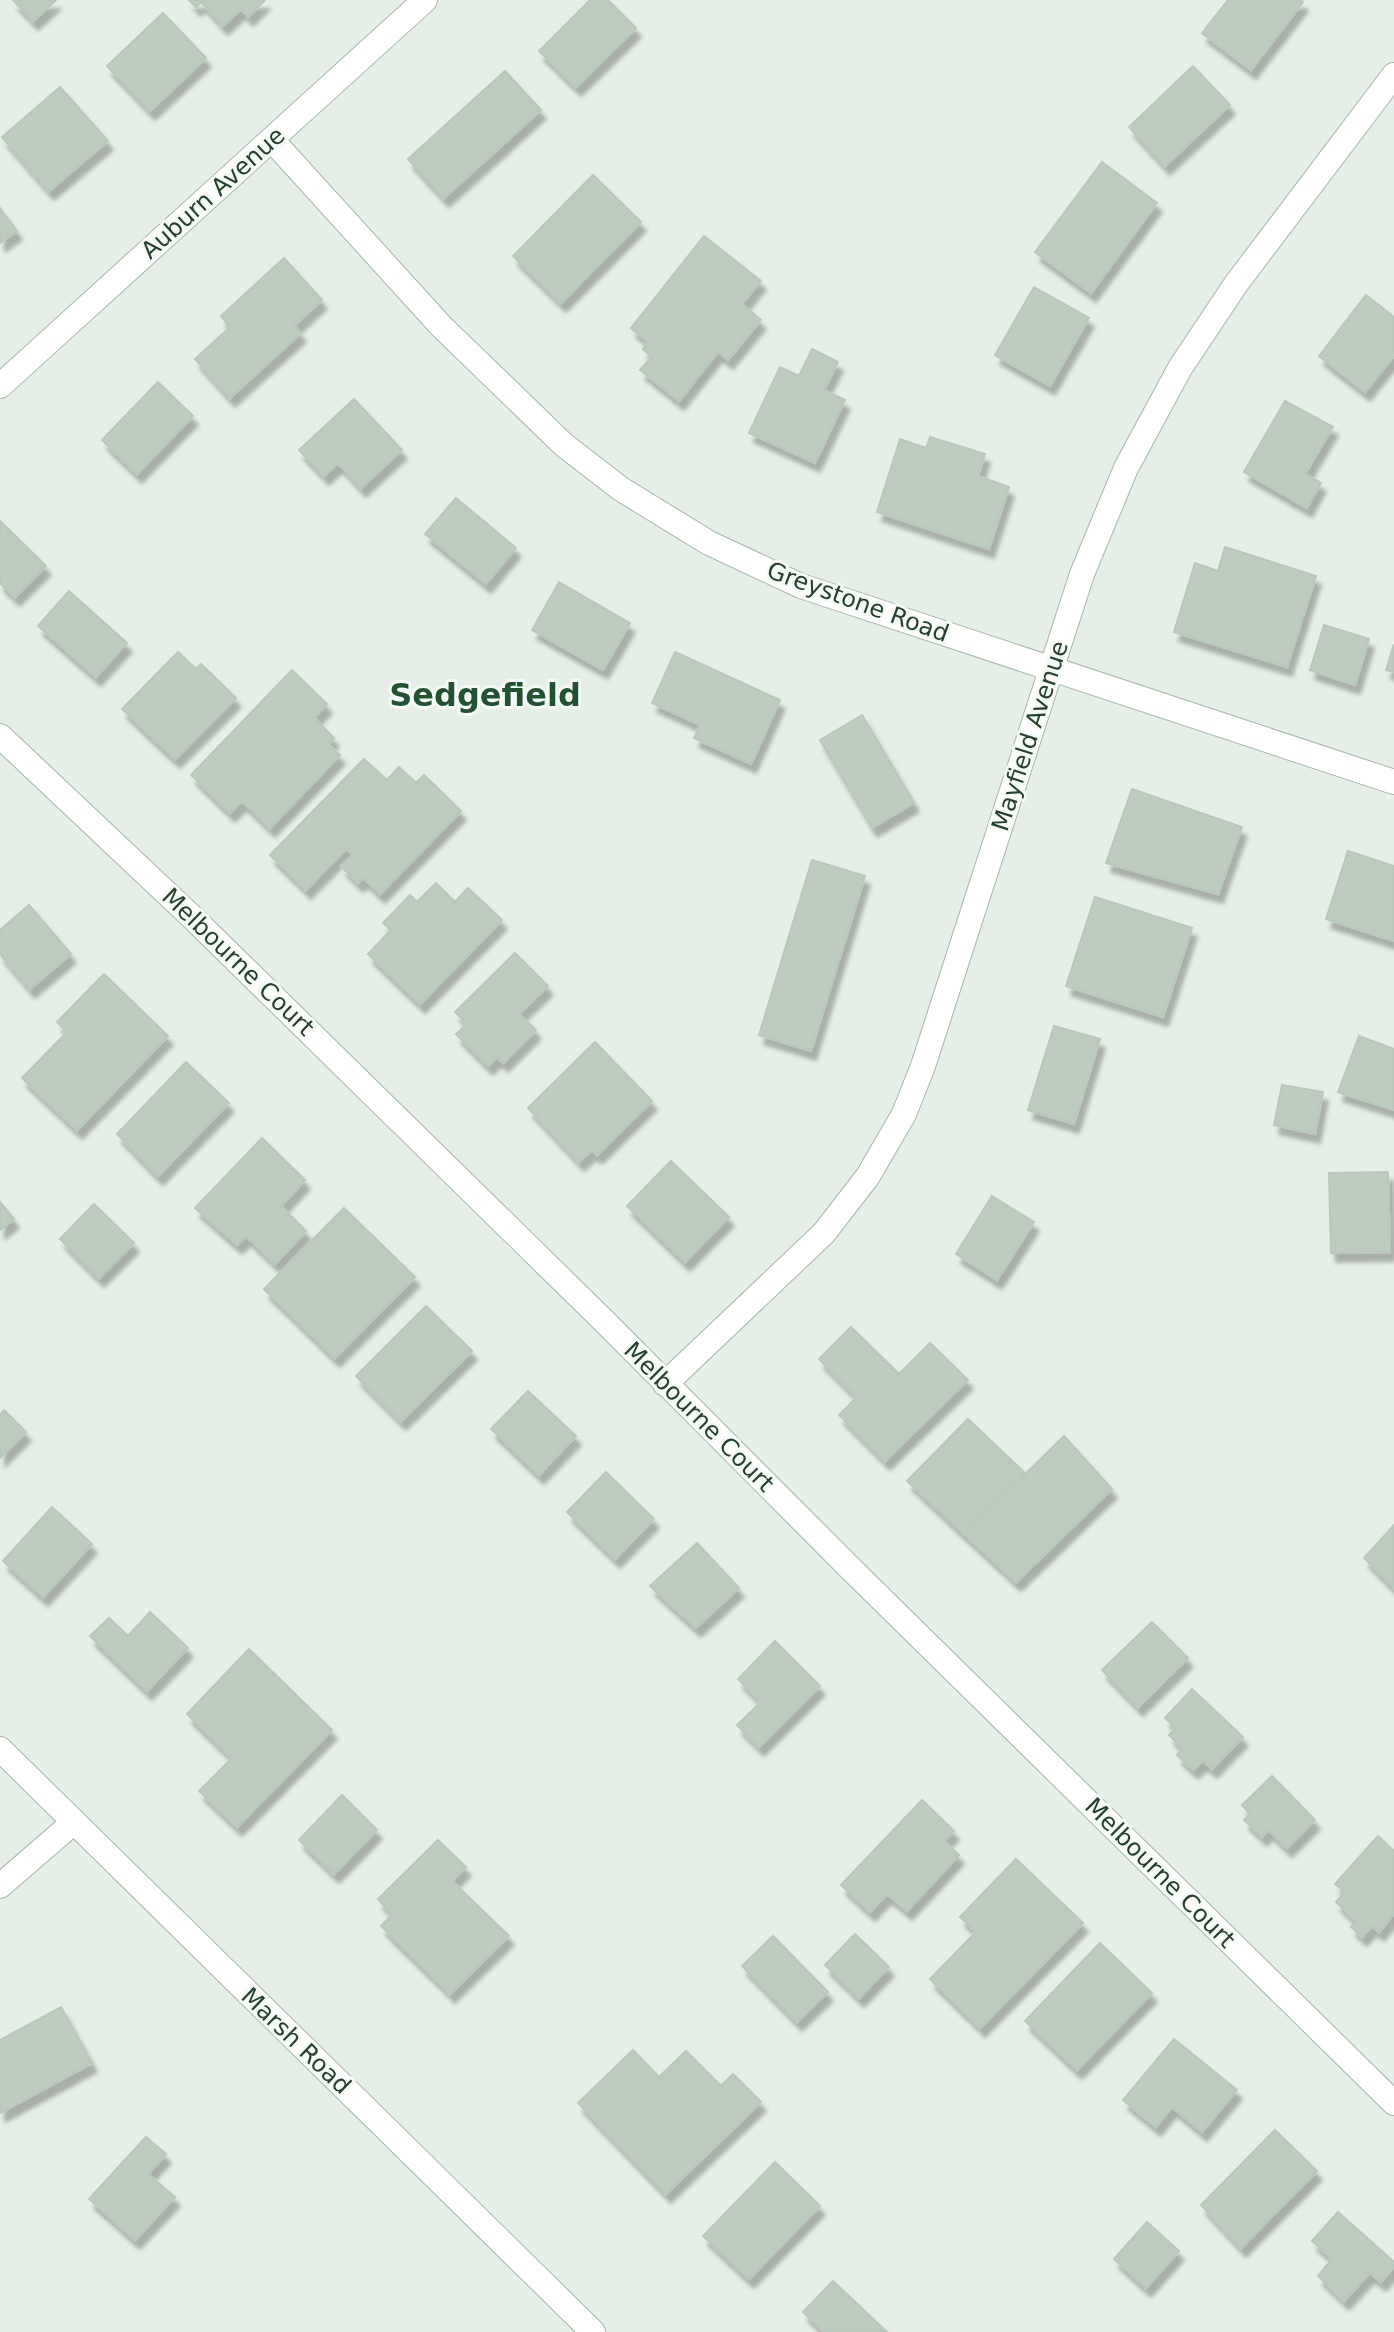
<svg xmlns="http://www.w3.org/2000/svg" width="1394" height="2332" viewBox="0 0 1394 2332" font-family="'DejaVu Sans',sans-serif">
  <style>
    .building { fill: #beccc0; stroke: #b8c8bb; stroke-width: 2; filter: url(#shadow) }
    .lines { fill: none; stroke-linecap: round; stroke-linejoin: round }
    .minor-casing { stroke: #a8b6ab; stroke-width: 26 }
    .tertiary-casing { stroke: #a8b6ab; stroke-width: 26 }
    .minor { stroke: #fff; stroke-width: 24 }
    .tertiary { stroke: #fff; stroke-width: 24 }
    .labels { text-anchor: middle; stroke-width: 6; stroke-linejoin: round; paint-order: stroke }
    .street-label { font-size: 24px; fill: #25402d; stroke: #f6faf7 }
    .district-label { font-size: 32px; font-weight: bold; fill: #215232; stroke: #f6faf7 }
  </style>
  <defs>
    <filter id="shadow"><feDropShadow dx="5" dy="9" stdDeviation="2" flood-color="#0004"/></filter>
  </defs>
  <rect width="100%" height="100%" fill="#e5eee7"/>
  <path class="building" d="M13 0H56L33 21Z
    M189 0H265L248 17 241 9 223 26 201 2 196 7Z
    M590 0H608L636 28 576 87 539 51Z
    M1228 0H1301L1303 2 1251 70 1202 33Z
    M163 13 206 58 150 111 107 66Z
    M1193 66 1230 105 1165 166 1129 127Z
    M505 71 541 110 444 198 408 159Z
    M60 87 108 141 49 191 2 137Z
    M1102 162 1157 203 1091 293 1035 252Z
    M593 175 641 222 561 303 513 256Z
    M0 208 17 231 0 243Z
    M704 236 761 281 742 304 761 320 728 360 718 352 679 401 640 370 652 357 643 349 648 342 631 328Z
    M284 258 322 300 294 326 301 333 230 398 195 359 230 327 221 316Z
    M1034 287 1089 318 1050 386 995 355Z
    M1366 295 1394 317V356L1365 392 1319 356Z
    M812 349 838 362 824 390 845 400 815 463 749 433 780 367 799 376Z
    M158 382 193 416 137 474 102 440Z
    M354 399 402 450 361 488 338 463 324 476 299 450Z
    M1285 401 1333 427 1305 474 1321 483 1307 508 1244 472Z
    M930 437 985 454 978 476 1009 487 989 549 877 512 900 439 926 448Z
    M456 498 516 548 486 584 425 534Z
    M0 521 46 566 15 597 0 583Z
    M1225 547 1316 576 1287 667 1174 632 1195 563 1218 571Z
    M559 582 630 623 603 670 532 630Z
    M69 591 127 643 96 677 38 626Z
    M1324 625 1369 639 1355 685 1310 670Z
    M1394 644V672L1386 670Z
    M178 652 196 669 201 664 236 698 175 759 122 709Z
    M675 652 780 700 751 764 694 738 700 725 652 703Z
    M292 670 327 704 314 718 334 738 328 744 340 755 270 828 242 801 230 813 191 775Z
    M862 715 914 803 872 828 820 740Z
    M364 759 387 780 399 767 416 783 424 775 461 811 380 894 363 878 358 883 341 866 353 855 346 849 306 890 270 855Z
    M1132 789 1242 827 1218 894 1106 863Z
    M1348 851 1394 866V941L1326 919Z
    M812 860 865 876 811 1051 759 1035Z
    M436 883 455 902 468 888 502 920 420 1004 368 954 391 930 383 923 410 895 417 902Z
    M1095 897 1192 928 1163 1017 1066 986Z
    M29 905 71 954 30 989 0 954V930Z
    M515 953 548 986 519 1014 536 1030 503 1063 497 1057 488 1066 456 1034 467 1024 455 1012Z
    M104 974 168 1036 77 1130 22 1078 67 1032 57 1022Z
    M1054 1026 1100 1039 1074 1124 1028 1110Z
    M1359 1036 1394 1049V1110L1338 1092Z
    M595 1042 652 1101 597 1155 592 1150 579 1162 528 1108Z
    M186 1062 229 1103 158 1176 117 1134Z
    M1282 1085 1323 1092 1315 1134 1274 1125Z
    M262 1138 305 1180 281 1206 306 1231 275 1264 246 1236 237 1245 195 1208Z
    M671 1161 729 1217 685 1262 627 1206Z
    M1388 1172 1390 1252 1331 1253 1329 1173Z
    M992 1196 1034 1222 997 1280 956 1254Z
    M0 1202 14 1219 0 1230Z
    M94 1204 134 1243 99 1278 60 1239Z
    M344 1208 415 1277 335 1358 264 1289Z
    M426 1306 472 1351 401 1421 356 1376Z
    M851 1327 899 1374 930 1343 968 1380 885 1461 839 1415 857 1397 819 1359Z
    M528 1391 576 1436 539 1475 491 1429Z
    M4 1410 26 1432 0 1458V1415Z
    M968 1419 1026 1474 964 1534 907 1481Z
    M1064 1436 1112 1489 1016 1582 964 1534Z
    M606 1472 654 1519 615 1559 567 1512Z
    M52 1507 92 1544 43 1597 3 1561Z
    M1394 1525V1588L1364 1558Z
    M697 1543 739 1588 696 1628 650 1586Z
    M150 1612 188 1648 147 1691 90 1636 109 1618 128 1636Z
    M1152 1622 1188 1658 1138 1707 1102 1670Z
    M775 1641 820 1686 759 1747 737 1725 761 1702 738 1679Z
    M249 1649 332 1730 237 1827 199 1791 232 1758 187 1714Z
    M1192 1689 1243 1737 1212 1769 1203 1761 1193 1770 1177 1755 1183 1749 1169 1735 1176 1728 1165 1718Z
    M1272 1776 1315 1820 1287 1848 1268 1830 1262 1837 1244 1820 1250 1814 1242 1805Z
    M342 1795 377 1830 334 1874 299 1840Z
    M922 1800 954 1831 944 1841 959 1855 907 1911 887 1894 870 1912 841 1885Z
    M1378 1836 1394 1851V1914L1379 1932 1372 1926 1362 1937 1351 1927 1356 1921 1336 1902 1345 1892 1335 1884Z
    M438 1840 466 1867 452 1881 509 1936 450 1994 381 1926 392 1915 378 1899Z
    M1016 1859 1083 1923 980 2028 930 1979 976 1932 960 1917Z
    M855 1934 889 1967 859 1998 825 1965Z
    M773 1936 828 1992 797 2022 742 1966Z
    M1100 1943 1152 1993 1077 2070 1025 2021Z
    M61 2007 92 2063 0 2113V2040Z
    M1174 2039 1237 2090 1202 2132 1172 2107 1156 2127 1123 2100Z
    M633 2050 659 2077 686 2051 721 2086 733 2074 761 2102 666 2194 578 2103Z
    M1275 2130 1317 2171 1241 2248 1201 2205Z
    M146 2137 166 2154 148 2174 175 2197 135 2240 89 2199Z
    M775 2162 820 2206 749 2279 703 2236Z
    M1338 2212 1394 2262V2267L1381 2282 1370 2273 1344 2301 1318 2276 1332 2259 1312 2241Z
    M1147 2222 1179 2251 1146 2288 1114 2259Z
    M833 2281 887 2332H824L803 2312Z"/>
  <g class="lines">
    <g class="minor-casing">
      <path id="minor" d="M272 140 441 326 564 445 621 489 709 543 801 586 1394 782
        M0 386 425 0
        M0 736 193 918 604 1321 850 1568 1394 2103
        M665 1384 824 1233 868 1176 904 1114 923 1066 1082 574 1126 468 1180 368 1236 284 1394 75
        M0 1886 74 1822"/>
    </g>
    <g class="tertiary-casing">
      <path id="tertiary" d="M0 1749 593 2332"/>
    </g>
    <use href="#minor" class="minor"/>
    <use href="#tertiary" class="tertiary"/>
  </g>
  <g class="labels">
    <g class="street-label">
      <text transform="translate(213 193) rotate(-42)" y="8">Auburn Avenue</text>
      <text transform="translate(858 602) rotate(20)" y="8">Greystone Road</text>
      <text transform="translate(1030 736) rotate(-72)" y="8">Mayfield Avenue</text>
      <text transform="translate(238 962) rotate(44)" y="8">Melbourne Court</text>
      <text transform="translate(699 1417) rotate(45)" y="8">Melbourne Court</text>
      <text transform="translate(1160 1873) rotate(45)" y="8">Melbourne Court</text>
      <text transform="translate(296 2041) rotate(44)" y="8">Marsh Road</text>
    </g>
    <g class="district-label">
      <text x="485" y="706">Sedgefield</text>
    </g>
  </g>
</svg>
